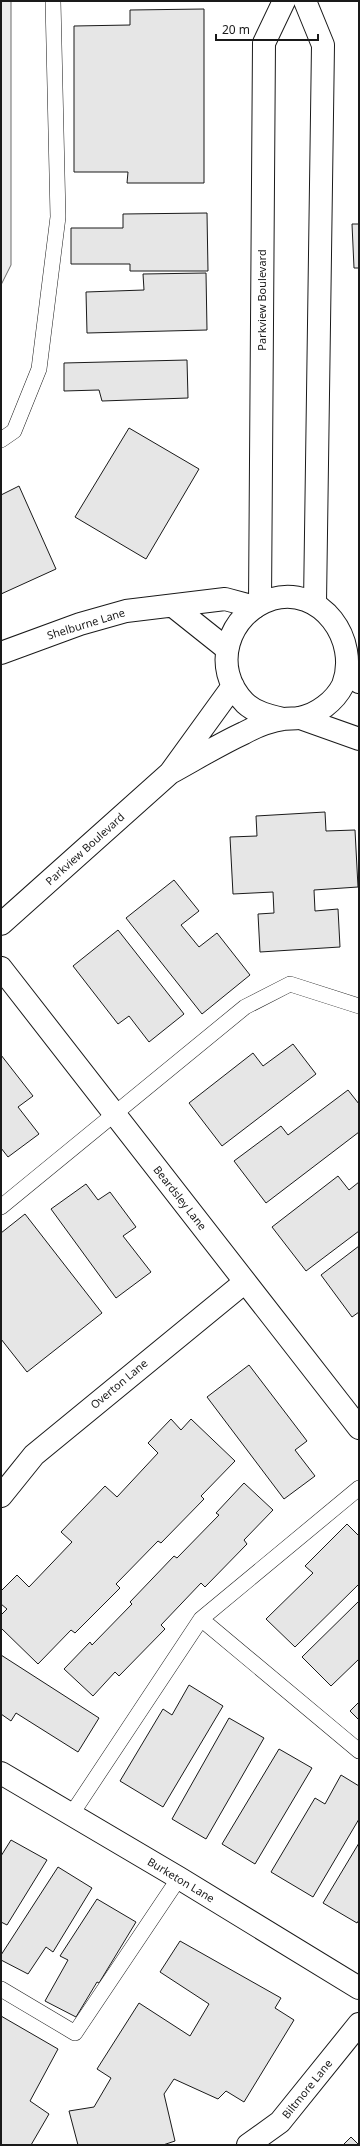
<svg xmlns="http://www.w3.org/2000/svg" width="360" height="2146" viewBox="0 0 360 2146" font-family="'Noto Sans',sans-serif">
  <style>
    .built { fill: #ededed; stroke: #6a6a6a }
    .building { fill: #e6e6e6; stroke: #1a1a1a }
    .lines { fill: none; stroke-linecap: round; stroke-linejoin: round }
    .service-casing { stroke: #1a1a1a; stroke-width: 16 }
    .minor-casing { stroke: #1a1a1a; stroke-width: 24 }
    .tertiary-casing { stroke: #1a1a1a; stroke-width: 24 }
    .service { stroke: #fff; stroke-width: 15 }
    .minor { stroke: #fff; stroke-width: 22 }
    .tertiary { stroke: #fff; stroke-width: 22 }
    .labels { text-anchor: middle; stroke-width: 3; stroke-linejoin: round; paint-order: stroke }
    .street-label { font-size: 11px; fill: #1a1a1a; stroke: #fff }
  </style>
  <rect width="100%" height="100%" fill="#fff"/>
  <path class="built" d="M1 1H11V265L1 285Z"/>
  <path class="building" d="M204 9V183H127L128 172H74V26L130 25V10Z
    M207 213 208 271H130V264H71V228H123V214Z
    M352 224H359V268H354Z
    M206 273 207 330 87 333 86 292 144 290 143 274Z
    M187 360 188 398 102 401 99 390 64 391V363Z
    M129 428 199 469 146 559 75 517Z
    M19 486 56 569 1 594V495Z
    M325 812 326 831 355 830 358 887 314 890 315 911 338 909 340 947 260 952 258 914 274 913 273 892 233 894 230 837 257 836 256 816Z
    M174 880 199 911 181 925 199 947 217 933 250 975 202 1014 126 918Z
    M118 930 184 1014 149 1042 129 1016 118 1024 73 966Z
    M293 1044 316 1074 222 1146 189 1103 253 1053 263 1066Z
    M1 1055 33 1096 18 1107 39 1134 8 1157 1 1148Z
    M348 1090 359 1104V1132L266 1203 234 1161 281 1126 288 1135Z
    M338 1176 349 1190 359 1182V1231L306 1271 272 1227Z
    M86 1184 98 1200 110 1192 136 1227 123 1236 151 1272 116 1298 51 1209Z
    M25 1214 102 1313 27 1372 1 1339V1233Z
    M359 1246V1312L352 1317 321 1275Z
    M249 1365 307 1441 295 1450 315 1476 284 1499 207 1397Z
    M171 1419 181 1430 191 1419 235 1461 201 1496 204 1499 161 1543 158 1541 116 1584 120 1588 75 1633 71 1630 38 1664 1 1628V1615L7 1609 1 1604V1591L17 1575 29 1587 72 1542 61 1532 105 1486 117 1497 158 1453 148 1443Z
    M244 1483 273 1510 244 1540 247 1544 205 1587 201 1583 161 1625 165 1629 119 1676 115 1672 93 1696 64 1669 90 1642 92 1645 132 1604 130 1602 174 1556 177 1558 219 1515 216 1513Z
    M347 1524 359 1536V1584L295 1647 266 1619 313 1573 305 1566Z
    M359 1601V1659L331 1686 302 1657Z
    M1 1655 99 1718 78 1752 16 1713 11 1721 1 1714Z
    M189 1685 223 1706 163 1807 120 1781 163 1709 172 1715Z
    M359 1702V1720L350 1711Z
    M229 1718 264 1738 206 1839 172 1819Z
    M279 1749 312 1768 255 1864 222 1844Z
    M341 1775 359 1786V1819L313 1897 271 1872 315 1798 325 1804Z
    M11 1840 47 1860 7 1925 1 1922V1856Z
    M359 1843V1920L357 1923 323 1903Z
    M58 1867 92 1888 53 1952 46 1947 28 1974 1 1960V1955Z
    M97 1899 136 1922 99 1983 97 1982 76 2017 45 2001 68 1960 60 1956Z
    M180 1941 281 1998 275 2008 294 2020 244 2102 226 2091 218 2099 174 2079 164 2094 175 2141 163 2145H78L69 2111 94 2107 111 2078 97 2069 139 2003 190 2036 209 2004 160 1972Z
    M1 2016 58 2049 30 2101 49 2114 31 2145H1Z
    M351 2137 359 2145H343Z"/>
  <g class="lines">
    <g class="service-casing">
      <path id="service" d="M1 440 14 431 39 369 58 217 53 1
        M1 1207 245 1007 290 984 359 1006
        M201 1619 359 1751
        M71 1815 201 1619 359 1488
        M1 1989 75 2033 179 1878"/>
    </g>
    <g class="minor-casing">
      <path id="minor" d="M173 606 227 649
        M1 653 80 624 126 611 225 599 255 607
        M348 668 359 682
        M300 718 359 739
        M1 968 359 1428
        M1 1496 34 1455 245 1282
        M1 1773 179 1878 359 1988
        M248 2145 280 2122 359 2024"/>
    </g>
    <g class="tertiary-casing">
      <path id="tertiary" d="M305 1 323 45 315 603
        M260 603 264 43 284 1
        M170 773C194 760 218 745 244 733 255 727 271 721 284 719 289 718 294 719 299 718 317 715 335 701 343 685 360 640 321 585 272 599 228 613 210 668 245 703 256 713 270 716 283 719
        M1 924 170 773 233 686"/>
    </g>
    <use href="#service" class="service"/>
    <use href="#minor" class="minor"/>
    <use href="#tertiary" class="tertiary"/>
  </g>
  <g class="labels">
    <g class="street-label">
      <text transform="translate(262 300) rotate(-90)" y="4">Parkview Boulevard</text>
      <text transform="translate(86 624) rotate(-17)" y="4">Shelburne Lane</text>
      <text transform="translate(85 849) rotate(-42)" y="4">Parkview Boulevard</text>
      <text transform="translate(180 1198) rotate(52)" y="4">Beardsley Lane</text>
      <text transform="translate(119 1384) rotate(-40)" y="4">Overton Lane</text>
      <text transform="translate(181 1880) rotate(31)" y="4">Burketon Lane</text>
      <text transform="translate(307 2089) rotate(-51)" y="4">Biltmore Lane</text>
    </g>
  </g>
  <rect width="360" height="2146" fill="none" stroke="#1a1a1a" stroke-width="4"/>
  <path d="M216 34v6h102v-6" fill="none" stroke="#1a1a1a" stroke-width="2"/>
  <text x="222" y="34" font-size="12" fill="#1a1a1a" stroke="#ffffff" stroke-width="3" paint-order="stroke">20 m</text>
</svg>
